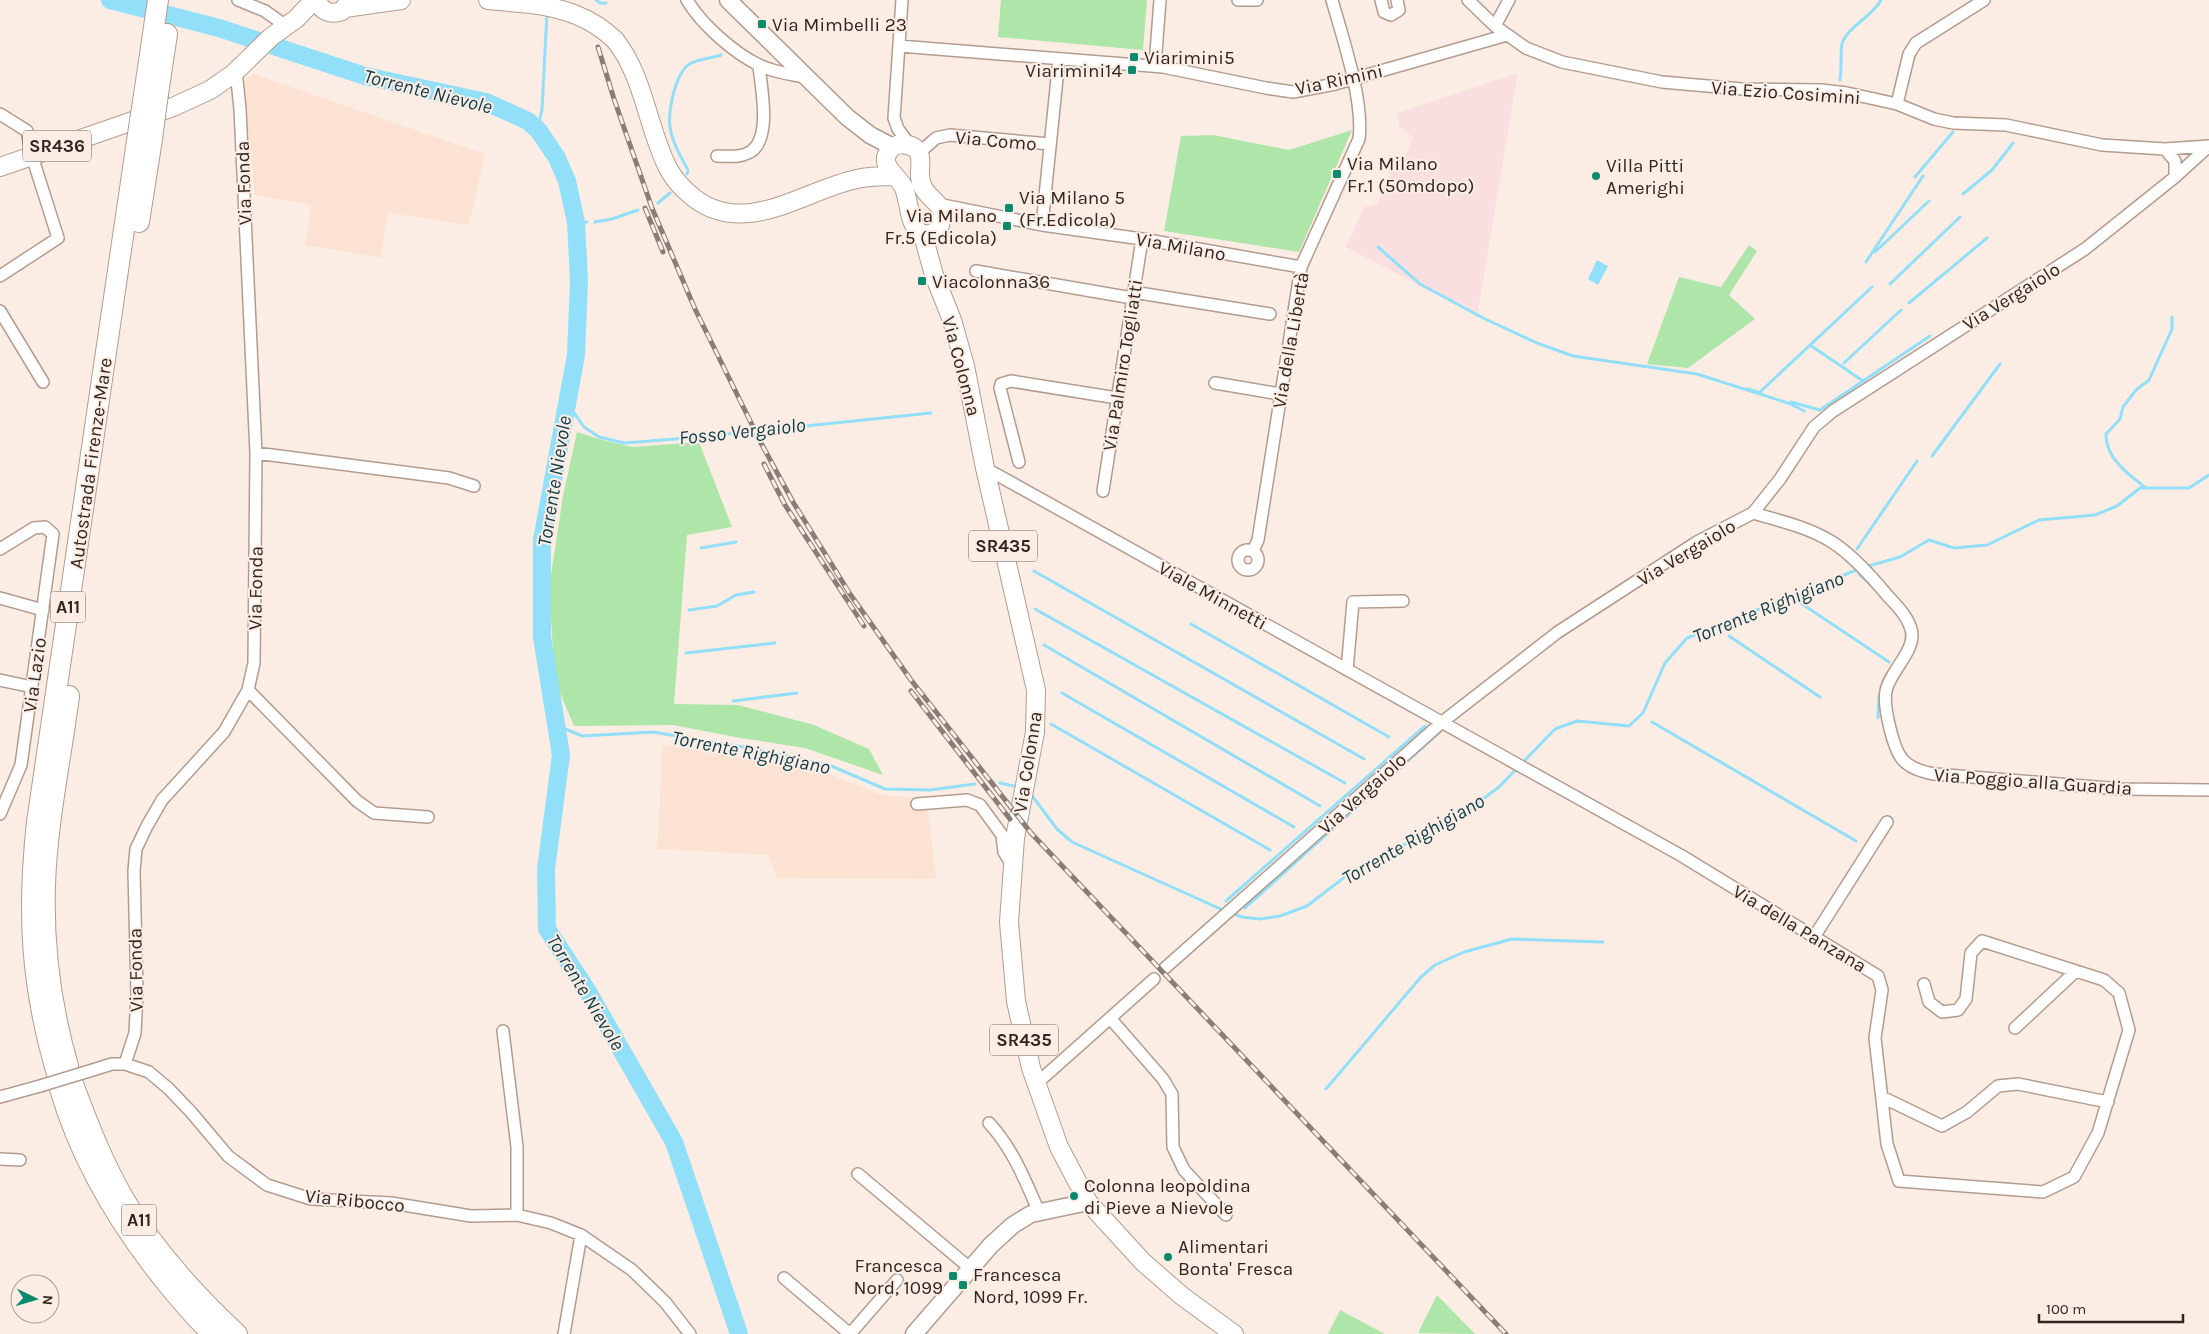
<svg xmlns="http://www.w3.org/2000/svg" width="2209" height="1334" viewBox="0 0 2209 1334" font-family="Karla,sans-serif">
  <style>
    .built { fill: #fce2d3 }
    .education { fill: #fadfe1 }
    .green { fill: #aee5a9 }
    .water { fill: #91dff8 }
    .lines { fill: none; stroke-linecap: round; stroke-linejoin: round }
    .stream { stroke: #91dff8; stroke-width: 3 }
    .river { stroke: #91dff8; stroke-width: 18 }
    .minor-casing { stroke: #b39c8e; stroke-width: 14 }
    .secondary-casing { stroke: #b39c8e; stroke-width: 19 }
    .primary-casing { stroke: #b39c8e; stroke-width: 20 }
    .motorway-casing { stroke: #b39c8e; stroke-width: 22 }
    .minor { stroke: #fff; stroke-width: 11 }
    .secondary { stroke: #fff; stroke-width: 16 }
    .primary { stroke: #fff; stroke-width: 18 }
    .motorway { stroke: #fff; stroke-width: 20 }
    .rail-casing { stroke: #897e76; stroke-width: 5 }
    .rail { stroke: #fcede4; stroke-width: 3; stroke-dasharray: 9; stroke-linecap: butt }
    .minor-bridge-casing { stroke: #b39c8e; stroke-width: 14; stroke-linecap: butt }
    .primary-bridge-casing { stroke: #b39c8e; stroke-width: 20; stroke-linecap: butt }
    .motorway-bridge-casing { stroke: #b39c8e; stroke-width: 22; stroke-linecap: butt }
    .minor-bridge { stroke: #fff; stroke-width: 11 }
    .primary-bridge { stroke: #fff; stroke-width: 18 }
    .motorway-bridge { stroke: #fff; stroke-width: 20 }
    .poi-dot { fill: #0b8a6e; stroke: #fcede4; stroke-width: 2 }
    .labels { text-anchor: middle; stroke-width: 4; stroke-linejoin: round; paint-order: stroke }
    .shield { fill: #fcede4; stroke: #6c625b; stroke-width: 1 }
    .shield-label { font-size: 18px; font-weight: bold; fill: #2f2620 }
    .poi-label { font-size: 19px; fill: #2f2620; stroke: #fcede4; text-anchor: start }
    .street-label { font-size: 19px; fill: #2f2620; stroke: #fcede4 }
    .water-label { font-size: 20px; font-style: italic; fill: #0d3d4a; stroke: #fcede4 }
  </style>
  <rect width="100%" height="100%" fill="#fcede4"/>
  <path class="built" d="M253 74 485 154 469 225 388 213 381 258 305 245 311 205 255 195 244 92 247 79Z
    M663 745 818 769 881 795 926 798 936 879 777 878 768 855 657 849Z"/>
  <path class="education" d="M1518 73 1477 315 1346 247 1364 207 1377 204 1394 163 1403 162 1413 137 1399 127 1397 113Z"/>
  <path class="green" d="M1001 0H1147L1143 50 998 37Z
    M1352 130 1299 252 1164 231 1181 136 1213 135 1289 150Z
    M1749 245 1757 251 1729 295 1755 319 1688 368 1647 364 1679 277 1721 287Z
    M577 432 602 440 633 447 699 442 732 527 687 535 674 704 738 705 814 725 869 749 883 775 805 748 741 738 673 725 574 726 555 681 549 588 563 496Z
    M1437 1295 1475 1334 1418 1333Z
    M1340 1310 1385 1334H1328Z"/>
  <path class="water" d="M1597 260 1608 266 1598 285 1588 279Z"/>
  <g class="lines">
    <path class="stream" d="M596 0 600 3H606
      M1840 80C1842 68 1840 55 1842 44 1846 28 1874 15 1881 0
      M537 129 542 110 547 13
      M687 174 688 170C681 157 672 142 670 127 668 111 675 72 691 63 700 59 712 58 721 55
      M1915 177 1953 132
      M1963 194 1992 170 2013 143
      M658 203 670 193
      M576 222H587
      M595 222 612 219 638 210
      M1378 247 1420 284 1483 318 1537 343 1573 356 1697 374 1791 404 1804 411
      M1875 252 1929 201
      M1866 262 1923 176
      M1890 284 1960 217
      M1909 303 1987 238
      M1810 345 1863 381
      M1844 363 1901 310
      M1748 389 1761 393
      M1760 392 1872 287
      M1791 402 1820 410 1930 336
      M568 404 584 427 599 437 624 443 688 438 931 413
      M1932 456 2000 364
      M2146 488C2129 475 2105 458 2106 434L2120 419 2123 407 2136 390 2149 380 2172 329V317
      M701 548 736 542
      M1857 549 1917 461
      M1865 567 1900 557 1929 540 1954 548 1987 545 2039 520 2095 515 2117 506 2140 488H2189L2209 475
      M1034 571 1364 759
      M1859 574 1880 594
      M1799 602 1889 662
      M1035 609 1345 783
      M689 610 717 606 736 595 754 592
      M1191 624 1389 737
      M1729 636 1820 697
      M1044 645 1320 806
      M686 653 775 643
      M1897 660 1906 642V633
      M1062 693 1294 827
      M733 701 797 693
      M1878 718 1879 696 1882 690
      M1652 722 1856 841
      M1051 724 1270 850
      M556 725 582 736 653 732 749 748 829 765 885 789 930 790 975 784
      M1000 783 1018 787
      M1030 793 1057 829 1072 842 1225 911
      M1226 901 1425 726
      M1245 908 1442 730
      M1231 913 1242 917 1260 919 1280 916 1307 906 1350 873 1463 814 1499 787 1555 729 1577 721 1629 726 1643 713 1665 663 1687 638 1859 569
      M1326 1089 1421 977 1435 965 1464 952 1512 939 1603 942"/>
    <path class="river" d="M110 0 219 28 365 76 486 102 528 121 539 131 557 158 567 181 576 222 579 280 576 355 542 540V637L561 755 546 869 547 929 587 990 674 1142 739 1334"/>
    <g class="minor-casing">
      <path id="minor" d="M238 0 265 11 286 26
        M687 0C701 24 734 53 759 65 772 72 790 74 804 77
        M902 0 894 118 898 129 910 145
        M1238 0H1257
        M1381 0 1384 12 1391 15 1399 10 1397 0
        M1468 0 1495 26 1526 48 1562 62 1662 82 1742 89 1821 90 1847 93 1897 104 1934 119 1953 123 2006 125 2102 145 2165 149 2209 146
        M1495 26 1509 0
        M899 46 1163 67 1266 88 1293 92 1335 84 1507 35
        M1155 66 1160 0
        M1897 104 1909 54 1916 43 1984 0
        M0 114 27 131 32 156 58 238 0 276
        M2165 149 2175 161V177
        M919 153 936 138 950 135 1050 144
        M717 156C728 156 739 158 748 153 773 142 761 87 759 66
        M938 204 1042 225 1142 239 1301 267
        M1042 225 1059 59
        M976 271 1132 298
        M1133 292 1270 314
        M0 311 43 382
        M1215 383 1280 394
        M256 453 449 478 474 486
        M1019 462 1000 388 1001 384 1011 381 1117 398
        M985 468 1682 856 1878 976 1882 990 1875 1038 1887 1144 1899 1181 2043 1192 2074 1177 2098 1133 2129 1030 2119 993 2104 980 1982 941 1971 953 1966 999 1958 1010 1942 1012 1929 1002 1924 984
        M1103 491 1142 239
        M1753 513C1780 521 1808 527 1832 542 1851 554 1872 577 1887 595 1896 605 1907 615 1911 629 1918 649 1889 672 1886 691 1883 706 1893 749 1903 760 1911 769 1923 772 1934 774L2121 789 2209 790
        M0 549 34 528 45 527 53 534 21 765 0 814
        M1238 560a10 10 0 1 1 20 0a10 10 0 1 1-20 0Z
        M1253 551 1258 540 1301 267 1359 139C1364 101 1343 39 1332 0
        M0 598 43 610
        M1347 670 1353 602 1403 601
        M0 680 32 687
        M248 690 357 801 374 813 428 817
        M917 804 967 800 980 805 1002 835 1004 852 1012 865
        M1814 937 1887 822
        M1165 968 1441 723 1558 632 1697 542 1753 513 1780 479 1814 427 1833 411 2085 249 2175 177 2209 146
        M1110 1018 1163 1079 1172 1094 1173 1147 1184 1170 1226 1215
        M2015 1028 2076 971
        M503 1031 517 1147V1215
        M125 1064 135 1033 137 993 134 871 136 849 147 826 162 800 224 732 248 690 254 663 256 453 240 109 237 80 233 74
        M96 1069 112 1064H125L149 1072 169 1089 191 1112 228 1156 267 1185 311 1199 391 1203 471 1216 517 1215 551 1223 581 1235 632 1270 665 1302 690 1334
        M1036 1084 1154 979
        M0 1097 40 1086
        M1882 1097 1942 1126 1967 1112 1998 1086 2018 1084 2108 1102
        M989 1123C1013 1149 1025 1180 1039 1212
        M0 1159 20 1160
        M858 1174 971 1269
        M784 1278 850 1334
        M564 1334 581 1235
        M850 1334 897 1280"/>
    </g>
    <g class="secondary-casing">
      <path id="secondary" d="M728 0 847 117 870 135 893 147
        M914 1334 991 1245 1013 1225 1031 1214 1088 1202"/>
    </g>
    <g class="primary-casing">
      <path id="primary" d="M317 0C321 12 331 15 342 11L350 0
        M488 0 531 4
        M345 8 401 0
        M615 40C645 78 647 128 669 170 675 181 684 190 694 198 746 238 804 190 857 179 869 176 882 176 895 176
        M902 144C909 145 916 146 919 153 923 163 917 175 922 185 926 197 939 201 943 213L939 229 933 233 923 235C908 226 910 203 904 188 899 176 878 166 889 151 892 146 896 145 902 144Z
        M0 167 173 107 210 90 233 74 271 37 296 19 314 0
        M923 235 934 275 952 320 965 366 985 468 1036 690 1035 732 1015 838 1009 922 1016 1001 1031 1068 1059 1147 1088 1202 1143 1262 1182 1296 1234 1334"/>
    </g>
    <g class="motorway-casing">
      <path id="motorway" d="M158 94 167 34
        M144 95 158 0
        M139 222 152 139
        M68 1066C51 1007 43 946 45 885 47 822 61 758 69 696
        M57 1074C31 985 27 914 37 822L137 141
        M73 1084C88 1124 103 1163 124 1199 154 1250 195 1295 237 1334
        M60 1089C82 1164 124 1232 174 1292 186 1306 198 1321 213 1334"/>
    </g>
    <use href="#minor" class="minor"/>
    <use href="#secondary" class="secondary"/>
    <use href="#primary" class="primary"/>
    <use href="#motorway" class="motorway"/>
    <g class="rail-casing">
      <path id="rail" d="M598 47 614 99 652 208 695 309 761 443 793 502 850 594 911 680 1031 833 1506 1334
        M645 208 663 252
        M764 464 785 505 864 626
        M911 691 1010 819"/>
    </g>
    <use href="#rail" class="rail"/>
    <g class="minor-bridge-casing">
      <path id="minor-bridge" d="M40 1086 96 1069"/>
    </g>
    <g class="primary-bridge-casing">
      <path id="primary-bridge" d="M531 4C563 8 591 17 615 40"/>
    </g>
    <g class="motorway-bridge-casing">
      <path id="motorway-bridge" d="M152 139 158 94
        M137 141 144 95"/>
    </g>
    <use href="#minor-bridge" class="minor-bridge"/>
    <use href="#primary-bridge" class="primary-bridge"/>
    <use href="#motorway-bridge" class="motorway-bridge"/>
  </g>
  <g class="poi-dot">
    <rect x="757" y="19" width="10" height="10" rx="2.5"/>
    <rect x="1129" y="52" width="10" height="10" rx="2.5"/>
    <rect x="1127" y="65" width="10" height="10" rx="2.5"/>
    <rect x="1332" y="169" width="10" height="10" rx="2.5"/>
    <circle cx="1596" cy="176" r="5"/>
    <rect x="1004" y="203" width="10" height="10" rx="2.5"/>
    <rect x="1002" y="221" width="10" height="10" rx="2.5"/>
    <rect x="917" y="276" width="10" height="10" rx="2.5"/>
    <circle cx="1074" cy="1196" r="5"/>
    <circle cx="1168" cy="1257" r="5"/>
    <rect x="948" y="1271" width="10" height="10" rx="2.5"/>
    <rect x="958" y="1280" width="10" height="10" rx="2.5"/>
  </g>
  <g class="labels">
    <g class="shield">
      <rect x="23" y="130.5" width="68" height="31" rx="4"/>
      <rect x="969" y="530.5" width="68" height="31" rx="4"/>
      <rect x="50.5" y="591.5" width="35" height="31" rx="4"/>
      <rect x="990" y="1024.5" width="68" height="31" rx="4"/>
      <rect x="121.5" y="1204.5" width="35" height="31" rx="4"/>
    </g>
    <g class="shield-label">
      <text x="57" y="152">SR436</text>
      <text x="1003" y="552">SR435</text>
      <text x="68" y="613">A11</text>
      <text x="1024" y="1046">SR435</text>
      <text x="139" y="1226">A11</text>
    </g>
    <g class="poi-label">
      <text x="772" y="31">Via Mimbelli 23</text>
      <text x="1144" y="64">Viarimini5</text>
      <text x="1122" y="77" text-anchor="end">Viarimini14</text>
      <text x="1347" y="170">Via Milano<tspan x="1347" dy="22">Fr.1 (50mdopo)</tspan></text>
      <text x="1606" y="172">Villa Pitti<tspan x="1606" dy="22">Amerighi</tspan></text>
      <text x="1019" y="204">Via Milano 5<tspan x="1019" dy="22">(Fr.Edicola)</tspan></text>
      <text x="997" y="222" text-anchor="end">Via Milano<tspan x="997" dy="22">Fr.5 (Edicola)</tspan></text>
      <text x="932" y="288">Viacolonna36</text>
      <text x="1084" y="1192">Colonna leopoldina<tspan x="1084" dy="22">di Pieve a Nievole</tspan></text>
      <text x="1178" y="1253">Alimentari<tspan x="1178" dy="22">Bonta' Fresca</tspan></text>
      <text x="943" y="1272" text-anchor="end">Francesca<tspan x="943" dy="22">Nord, 1099</tspan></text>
      <text x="973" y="1281">Francesca<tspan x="973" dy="22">Nord, 1099 Fr.</tspan></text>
    </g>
    <g class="street-label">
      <text transform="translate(1339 79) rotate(-12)" y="7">Via Rimini</text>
      <text transform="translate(1786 92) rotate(4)" y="7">Via Ezio Cosimini</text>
      <text transform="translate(996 140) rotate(5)" y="7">Via Como</text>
      <text transform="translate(243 183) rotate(-92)" y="7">Via Fonda</text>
      <text transform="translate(1181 246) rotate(10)" y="7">Via Milano</text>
      <text transform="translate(2011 296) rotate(-32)" y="7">Via Vergaiolo</text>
      <text transform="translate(1290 340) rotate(-80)" y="7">Via della Libertà</text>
      <text transform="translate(1122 365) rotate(-81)" y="7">Via Palmiro Togliatti</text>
      <text transform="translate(962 366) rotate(75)" y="7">Via Colonna</text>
      <text transform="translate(90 463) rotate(-82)" y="7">Autostrada Firenze-Mare</text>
      <text transform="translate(1686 552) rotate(-31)" y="7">Via Vergaiolo</text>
      <text transform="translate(255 588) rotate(-89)" y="7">Via Fonda</text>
      <text transform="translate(1213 595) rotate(29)" y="7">Viale Minnetti</text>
      <text transform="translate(34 675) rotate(-82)" y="7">Via Lazio</text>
      <text transform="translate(1027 762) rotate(-81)" y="7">Via Colonna</text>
      <text transform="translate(2033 781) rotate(4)" y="7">Via Poggio alla Guardia</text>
      <text transform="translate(1362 793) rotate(-42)" y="7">Via Vergaiolo</text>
      <text transform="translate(1800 928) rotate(31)" y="7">Via della Panzana</text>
      <text transform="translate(135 970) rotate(-91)" y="7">Via Fonda</text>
      <text transform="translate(355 1200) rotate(6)" y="7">Via Ribocco</text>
    </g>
    <g class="water-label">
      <text transform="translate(428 91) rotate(14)" y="7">Torrente Nievole</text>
      <text transform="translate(742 431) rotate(-6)" y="7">Fosso Vergaiolo</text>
      <text transform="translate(554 481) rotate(-81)" y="7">Torrente Nievole</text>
      <text transform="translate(1768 607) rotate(-22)" y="7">Torrente Righigiano</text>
      <text transform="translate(751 752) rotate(11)" y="7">Torrente Righigiano</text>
      <text transform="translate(1413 839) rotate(-30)" y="7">Torrente Righigiano</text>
      <text transform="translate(586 992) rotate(59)" y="7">Torrente Nievole</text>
    </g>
  </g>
  <g transform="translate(35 1299) rotate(95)"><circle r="24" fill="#fcede4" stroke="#aa9d96"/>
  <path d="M0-4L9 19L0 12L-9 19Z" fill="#0b8a6e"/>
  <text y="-8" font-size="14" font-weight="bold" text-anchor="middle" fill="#2f2620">N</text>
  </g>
  <path d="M2039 1314v8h144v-8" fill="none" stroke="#2f2620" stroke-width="2.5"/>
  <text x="2046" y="1314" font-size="15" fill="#2f2620" stroke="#fcede4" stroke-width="4" paint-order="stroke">100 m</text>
</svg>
